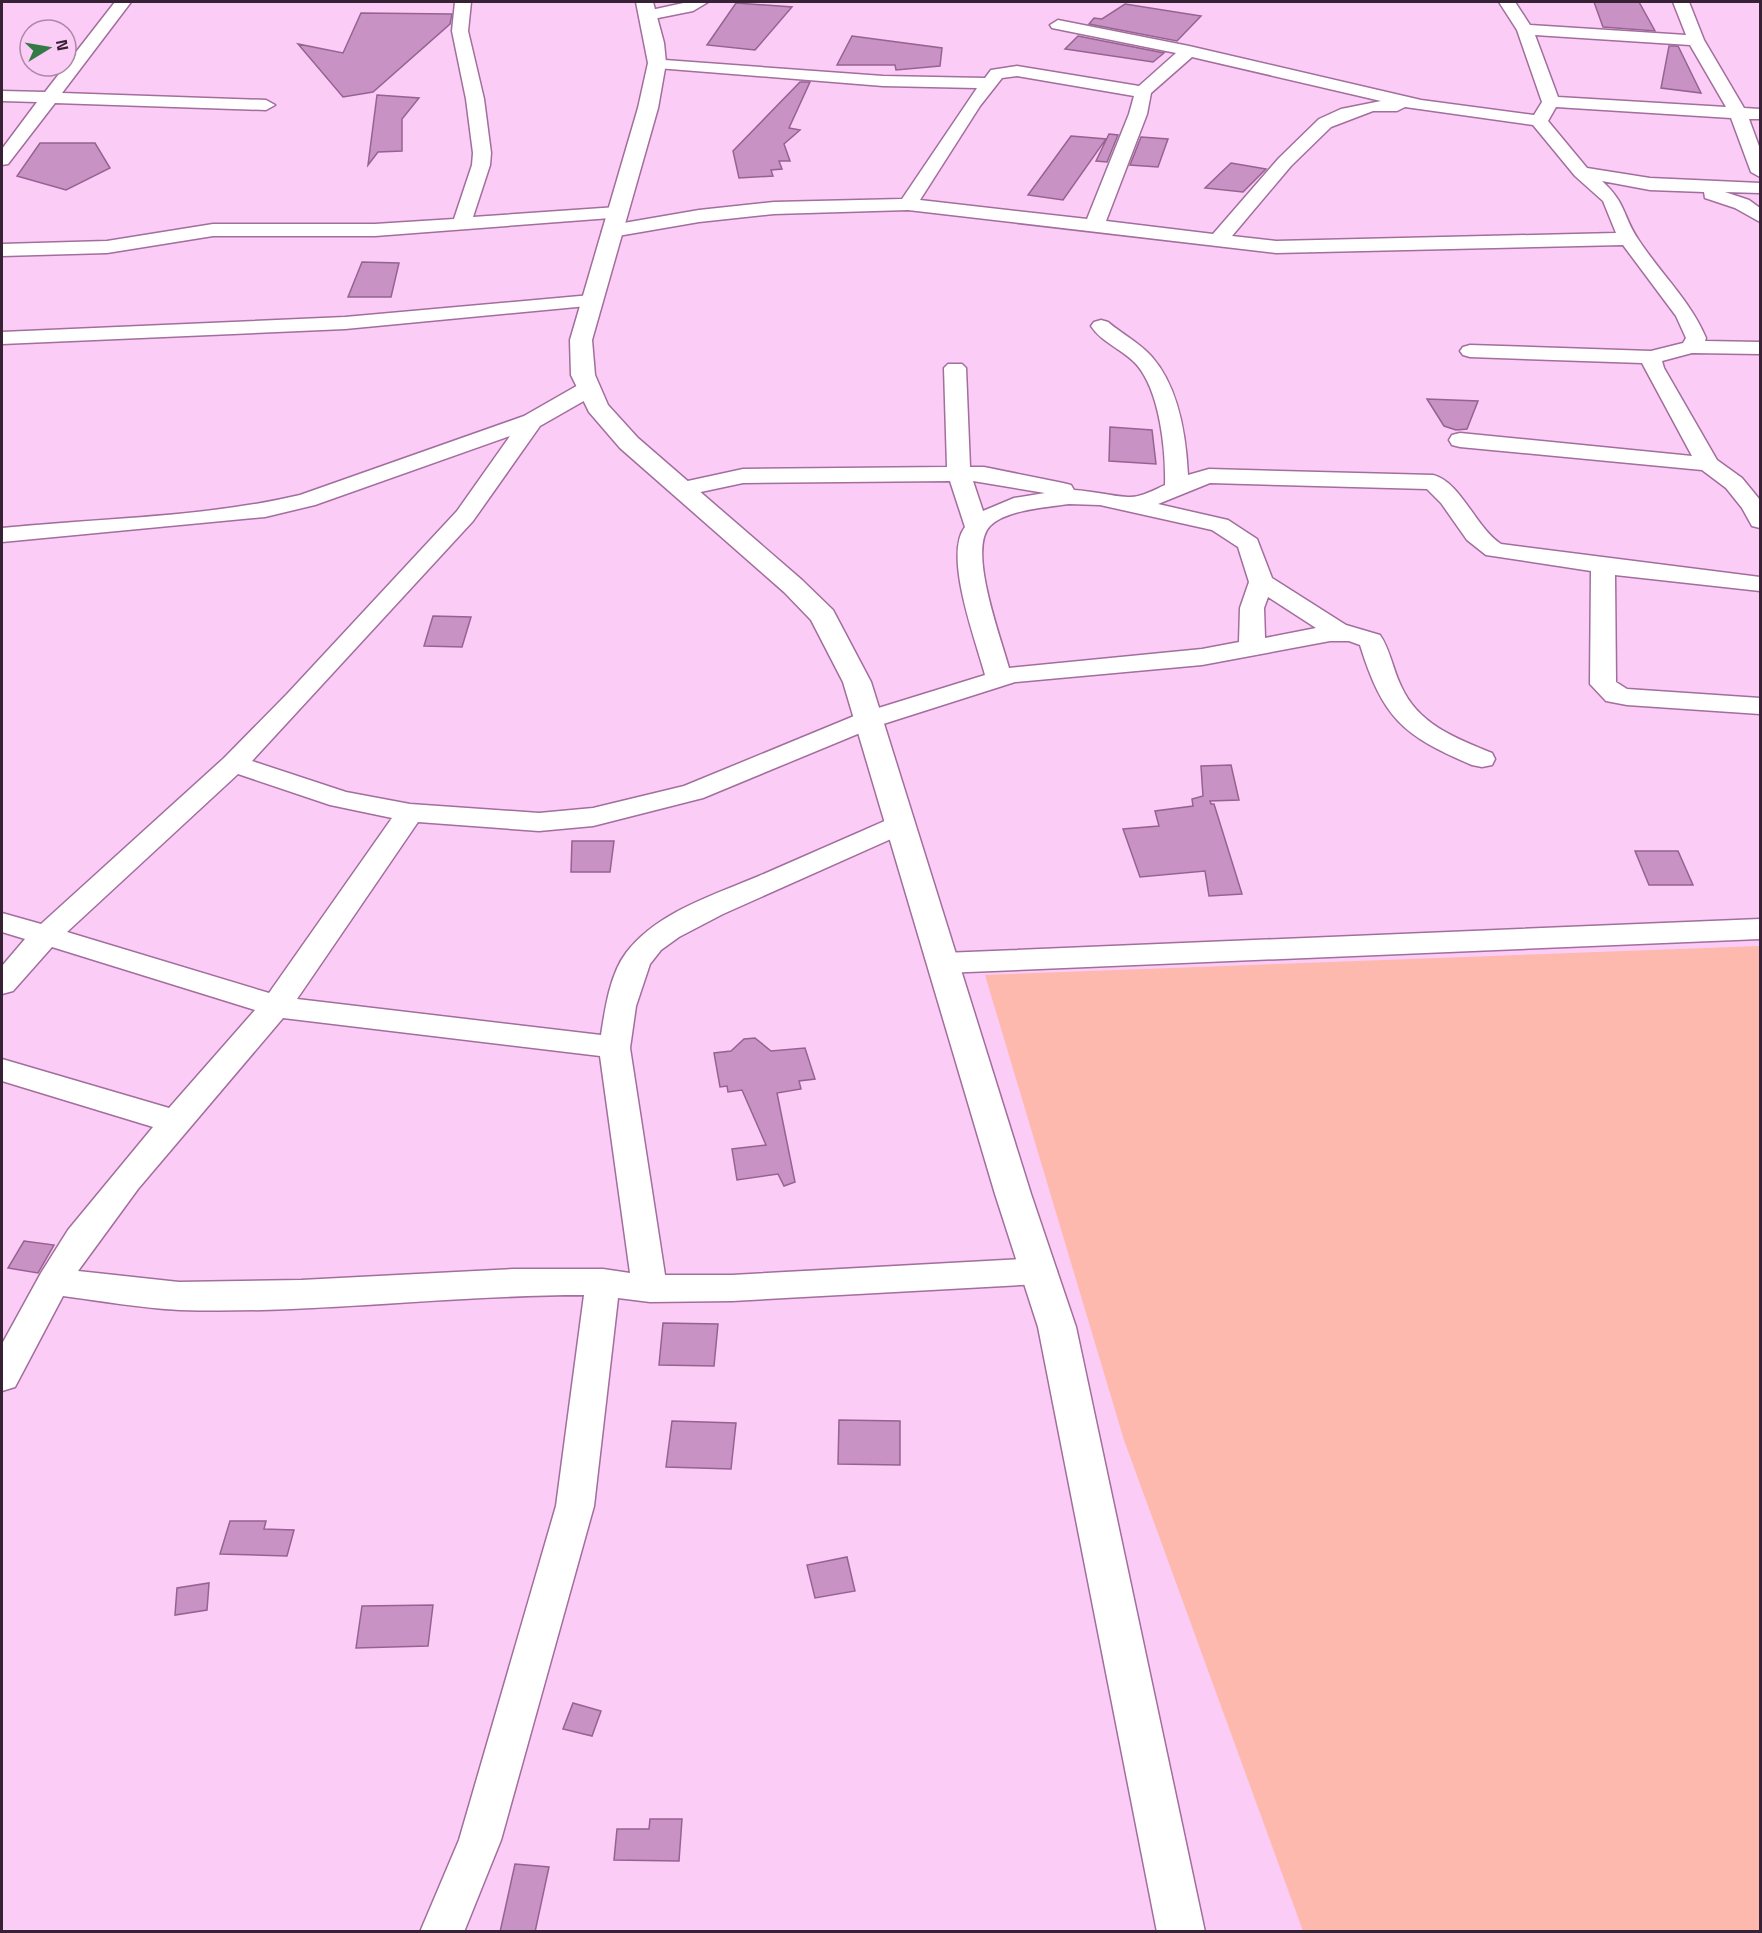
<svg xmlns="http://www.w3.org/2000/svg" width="1762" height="1933" viewBox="0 0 1762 1933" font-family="'Titillium Web',sans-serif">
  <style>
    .green { fill: #fdb9ad }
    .building { fill: #c992c4; stroke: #966391; stroke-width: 1.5 }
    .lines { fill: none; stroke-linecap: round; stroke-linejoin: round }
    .minor-casing { stroke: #a26e9d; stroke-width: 3 }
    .tertiary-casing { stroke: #a26e9d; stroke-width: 3 }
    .minor { fill: #fff; fill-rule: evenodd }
    .tertiary { fill: #fff; fill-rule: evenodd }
  </style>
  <rect width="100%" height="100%" fill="#fbccf5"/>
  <path class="green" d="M1760 946V1931H1303L1124 1440 985 975Z"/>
  <path class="building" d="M1594 2H1639L1655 31 1603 27Z
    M736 3 792 7 755 50 707 45Z
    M1125 4 1201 16 1177 41 1089 24 1094 18 1102 19Z
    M361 13 452 14 450 24 373 92 343 97 298 44 343 53Z
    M852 36 942 48 940 66 896 70 895 65H837Z
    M1078 36 1164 53 1153 62 1065 49Z
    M1669 46H1678L1701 93 1661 88Z
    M800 82H810L789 128 800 130 784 144 790 161H779L782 169 771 170 773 176 739 178 733 151Z
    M377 95 419 98 402 119V151L378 152 368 165Z
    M1109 134 1118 135 1107 162 1096 161Z
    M1071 136 1106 139 1063 200 1028 195Z
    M1141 137 1168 139 1158 167 1130 165Z
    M40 143H95L110 168 66 190 17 176Z
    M1231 163 1266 169 1243 192 1205 188Z
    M362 262 399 263 391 297H348Z
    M1427 399 1478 401 1467 429 1456 430 1444 426Z
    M1110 427 1152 430 1156 464 1109 461Z
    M433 616 471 617 462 647 424 646Z
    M1231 765 1239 800 1210 801 1211 804H1214L1242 894 1209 896 1205 871 1140 877 1123 829 1159 826 1155 811 1193 806 1192 799 1203 796 1201 766Z
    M572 841H614L610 872H571Z
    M1635 851H1678L1693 885H1649Z
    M755 1038 771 1051 805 1048 815 1079 799 1081 801 1089 777 1093 795 1182 784 1186 778 1174 737 1180 732 1149 766 1145 742 1090 728 1092 727 1086 720 1087 714 1053 731 1051 744 1039Z
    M24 1241 54 1245 38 1273 8 1268Z
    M663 1323 718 1324 714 1366 659 1365Z
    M839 1420 900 1421V1465L838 1464Z
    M672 1421 736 1423 731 1469 666 1467Z
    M230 1521H266L264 1529 294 1530 287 1556 220 1554Z
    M847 1557 855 1591 815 1598 807 1565Z
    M209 1583 207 1610 175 1615 177 1588Z
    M433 1605 428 1646 356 1648 362 1606Z
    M573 1703 601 1711 592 1736 563 1729Z
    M650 1819H682L679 1861 614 1860 617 1829H649Z
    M515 1864 549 1867 535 1932H500Z"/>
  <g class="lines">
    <g class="minor-casing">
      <path id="minor" d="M115 2H131L62 93 266 100 275 105 266 110 55 103 8 164 2 165V149L37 102 2 101V91L45 92Z
        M455 2H471L468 31 484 99 491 153 490 165 473 217 617 207 626 213 624 217 375 236H213L107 253 2 256V244L107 241 213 224H375L454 219 472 165 473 153 466 99 452 31Z
        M688 2H708L693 11 648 20 640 15 642 12Z
        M1499 2H1515L1530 25 1686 35 1673 2H1689L1704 40 1744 108 1760 109V119H1749L1760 149V177L1751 172 1731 118 1556 107 1548 121 1587 168 1650 178 1760 183V193L1725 192 1749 200 1760 208V222L1735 208 1705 198 1704 192 1650 190 1602 181C1627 204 1622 215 1638 239 1660 273 1690 300 1706 338L1705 341 1760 342V354L1692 353 1662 361 1664 368 1717 460 1742 478 1760 500V528L1752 526 1742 508 1726 488 1702 470 1460 447 1452 445 1449 440 1452 435 1460 433 1692 456 1642 363 1470 357 1463 355 1460 351 1463 347 1470 345 1651 351 1683 343 1686 338 1676 316 1623 245 1276 253 908 210 774 214 699 222 612 237 602 231 612 225 699 210 774 202 902 199 977 88 883 86 657 68 651 67 649 63 651 59 883 76 985 78 991 70 1017 66 1139 86 1176 53 1052 28 1050 25 1058 20 1189 46 1421 100 1534 115 1542 102 1517 30ZM1535 35 1690 45 1726 107 1558 97ZM1192 57 1381 101 1341 109 1319 119 1279 158 1213 234 1106 221 1147 114 1151 93ZM1017 76 1134 96 1129 114 1087 219 920 200 980 106 1002 78ZM1405 107 1533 125 1575 176 1603 201 1616 233 1276 241 1232 236 1291 166 1331 127 1373 111H1397Z
        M591 295 598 297 601 301 598 305 345 329 2 344V332L345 317Z
        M1101 320 1108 322C1122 334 1140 343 1152 357 1179 388 1186 435 1188 475L1209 469 1433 475C1461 482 1475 527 1501 544L1760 577V591L1615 575 1616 682 1627 689 1760 698V714L1627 705 1606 701 1590 684 1591 571 1486 555 1467 540 1441 503 1427 489 1210 483 1158 504 1228 520 1257 539 1272 578 1346 625 1380 635C1390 649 1393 670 1401 686 1418 724 1455 738 1492 753L1495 759 1492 765 1482 767 1472 765C1402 735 1383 718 1360 645L1349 641H1330L1202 665 1015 682 877 726 703 798 593 826 539 831 418 822 297 999 601 1035C605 1009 610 974 626 953 657 912 714 895 759 876 803 857 846 838 889 819L899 816 909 819 913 825 909 831 723 914 679 937 661 950 650 964 636 1006 630 1048 665 1275H732L1040 1258 1052 1262 1057 1271 1052 1280 1040 1284 732 1301 650 1302 618 1298 594 1506 501 1840 464 1932H420L459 1840 556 1506 584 1295C449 1295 315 1314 180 1310 141 1308 101 1301 63 1296L15 1387 2 1391V1344L41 1273 68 1230 153 1127 2 1081V1059L169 1108 255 1010 52 947 13 991 2 994V966L25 939 2 932V913L41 924 224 758 287 694 457 511 510 436 315 505 265 517 2 542V528C101 518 202 518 300 495L524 416 580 384H596L599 389 596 394 540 426 473 521 252 761 346 792 410 804 539 813 593 808 684 786 859 714 985 675C976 641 943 555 965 527L950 481 743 483 682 496 674 494 671 489 674 484 743 469 947 467 944 368 948 364H962L966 368 970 467H984L1063 483 1071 485 1074 490C1093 491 1110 496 1128 497 1140 498 1154 490 1165 485 1166 451 1160 392 1137 365 1124 350 1102 343 1091 326L1094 322ZM973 481 1045 493 1014 498 983 511ZM1069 504 1100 505 1212 530 1238 547 1249 582 1240 608 1239 642 1202 649 1009 668C1001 638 967 549 990 526 1006 510 1047 507 1069 504ZM1268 597 1316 628 1265 638 1264 608ZM238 774 330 805 392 818 269 993 67 932ZM283 1018 600 1056 630 1273 603 1269H514L301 1280 179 1282 78 1271 138 1189Z
        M1760 919V939L943 973 932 970 928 963 932 956 943 953Z"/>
    </g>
    <g class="tertiary-casing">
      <path id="tertiary" d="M636 2H653L664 43 666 63 658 108 592 340 595 375 608 405 638 438 802 580 833 610 871 682 1031 1194 1076 1327 1205 1932H1157L1038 1327 995 1194 843 682 811 620 784 592 620 448 589 412 571 375 570 340 638 108 648 63Z"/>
    </g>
    <use href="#minor" class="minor"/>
    <use href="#tertiary" class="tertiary"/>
  </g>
  <rect width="1762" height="1933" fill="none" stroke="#372135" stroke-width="6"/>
  <g transform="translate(48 48) rotate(79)"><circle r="28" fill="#fbccf5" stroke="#ad88a8" stroke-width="1.5"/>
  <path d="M0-4.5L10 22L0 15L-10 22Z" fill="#337a46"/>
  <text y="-9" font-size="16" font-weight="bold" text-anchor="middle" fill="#372135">N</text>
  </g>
</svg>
